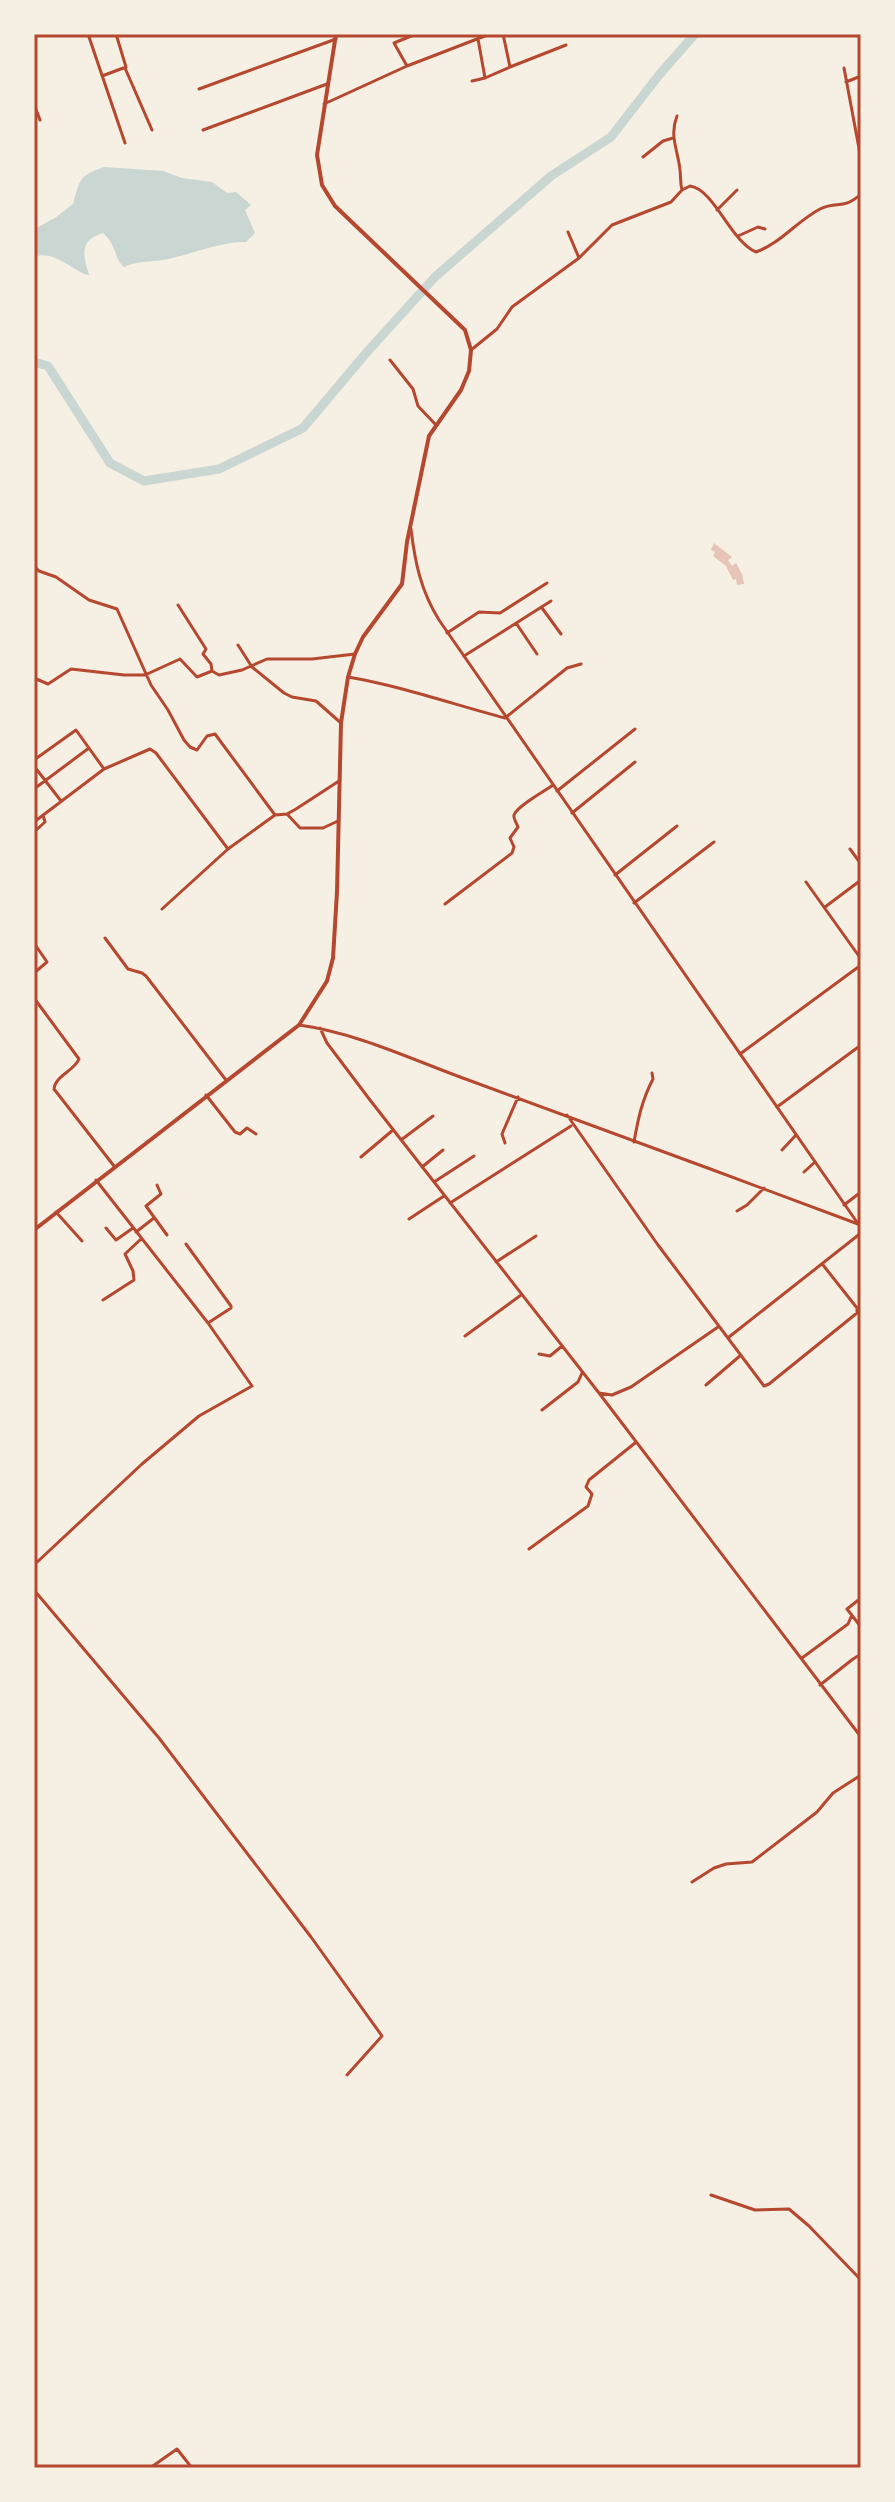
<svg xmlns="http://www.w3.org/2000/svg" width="895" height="2502" viewBox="0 0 895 2502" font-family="'Fira Sans Condensed',sans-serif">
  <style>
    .water { fill: #c9d6d2 }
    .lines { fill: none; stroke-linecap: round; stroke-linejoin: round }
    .river { stroke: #c9d6d2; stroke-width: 9 }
    .building { fill: #e6c5b7 }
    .minor { stroke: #b5482f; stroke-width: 3 }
    .tertiary { stroke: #b5482f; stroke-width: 3 }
    .primary { stroke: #b5482f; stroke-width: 4 }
    .neatline { fill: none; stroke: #b5482f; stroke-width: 3 }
  </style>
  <rect width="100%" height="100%" fill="#f6efe4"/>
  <path class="water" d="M104 167 163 171 182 178 212 182 227 193 236 192 251 205 245 210 255 233 246 242C217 242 191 255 163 260 149 262 137 261 124 267 114 259 117 245 103 233 79 240 83 255 89 275L84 274C68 266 52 250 34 257V229L55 218 73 204C80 180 78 176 104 167Z"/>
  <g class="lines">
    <path class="river" d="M34 362 48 366 110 463 144 481 219 469 303 428 367 352 435 277 551 176 611 137 659 75 695 34"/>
  </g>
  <path class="building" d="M714 543 732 557 728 560 732 566 736 563 742 574 744 584 737 585 736 579 733 580 726 566 713 556 715 552 711 550Z"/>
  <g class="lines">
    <path class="minor" d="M88 34 125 143
      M478 39 485 78
      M407 66 394 43 416 34
      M510 67 566 45
      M125 68 152 130
      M844 68 861 159
      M102 76 126 67 116 34
      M472 81 485 78 510 67 503 34
      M846 82 861 76
      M199 89 336 39
      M34 104 40 120
      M324 104 407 66 490 34
      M677 116C669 136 678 150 680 170 681 178 680 183 682 190
      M203 130 327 84
      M643 157 663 141 673 138
      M717 210 737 190
      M568 232 579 258
      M738 236 758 227 765 229
      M471 350 497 329 512 307 579 258 612 225 671 202 682 190 690 186C714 189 731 242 756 252 781 243 797 221 820 209 838 200 842 211 861 194
      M390 360 413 389 418 406 435 424
      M34 566 39 571 56 577 89 600 117 609 151 685 168 710 184 740 190 747 197 750 207 736 215 734 275 815
      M178 605 206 649 203 654 211 664 212 671
      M542 608 561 634
      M516 623 537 654
      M447 633 479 612 500 613 547 583
      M238 645 252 667 284 693 292 697 316 701 341 723
      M464 656 551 601
      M348 677C401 686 452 704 505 718L567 668 581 664
      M34 678 48 684 71 669 124 675H145L180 659 197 677 212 671 219 675 242 670 267 659H312L355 654
      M34 760 76 730 104 769
      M34 766 61 801
      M34 789 89 748
      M557 791 635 729
      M572 813 635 762
      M287 814 300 828H323L338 821
      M34 822 104 769 150 749 156 753 228 849
      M34 832 45 822 43 815
      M850 849 861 864
      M615 875 677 826
      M806 882 861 959
      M634 903 714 842
      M445 904 512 853 514 847 510 838 518 827C517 824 513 818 514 815 517 806 545 791 553 785
      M825 907 861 880
      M162 909 228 849 275 815 287 814 296 809 339 781
      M105 938 128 969 142 973 146 976 226 1080
      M34 943 47 962 34 973
      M34 998 79 1059C74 1071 55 1076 54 1089L114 1166
      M299 1025C358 1033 415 1061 471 1081 601 1128 729 1176 858 1224
      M320 1028 327 1043 370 1100 599 1393 861 1737
      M740 1054 861 965
      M206 1095 235 1132 240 1134 247 1128 256 1134
      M777 1107 861 1045
      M567 1115 658 1245 764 1386 769 1384 857 1313V1308L823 1265
      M401 1140 433 1116
      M634 1142C638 1119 642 1100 653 1079L652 1073
      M505 1143 502 1134 518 1097
      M782 1150 796 1135
      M361 1157 393 1130
      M422 1167 443 1150
      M804 1172 815 1162
      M434 1182 474 1156
      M157 1185 161 1194 146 1206 167 1235
      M450 1203 571 1126
      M844 1205 861 1192
      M737 1211 747 1205 764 1188
      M56 1212 82 1241
      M409 1219 444 1196
      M106 1228 116 1240 133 1228
      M136 1232 154 1218
      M186 1244 231 1306V1308L208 1323
      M496 1262 536 1236
      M103 1300 134 1280 133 1271 125 1254 141 1239
      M465 1336 521 1295
      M729 1337 861 1233
      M539 1354 550 1356 562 1346
      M706 1385 741 1355
      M599 1393 612 1395 631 1387 718 1327
      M542 1410 578 1382 582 1373
      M529 1549 588 1506 592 1494 586 1487 589 1480 635 1443
      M34 1565 142 1464 199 1416 252 1386 208 1323 96 1180
      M34 1590 159 1738 311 1937 382 2036 347 2075
      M861 1598 847 1609 861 1627
      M802 1658 848 1624 851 1617
      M820 1685 853 1659 858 1656 861 1657
      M692 1882 714 1868 726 1864 752 1862 817 1812 833 1793 861 1775
      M711 2195 755 2210 789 2209 809 2226 861 2280
      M150 2468 177 2449 192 2468"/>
    <path class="tertiary" d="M411 529C415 563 421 591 439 620L861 1228"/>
    <path class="primary" d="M34 1230 299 1025 327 981 333 958 337 892 341 723 348 677 355 654 363 637 402 584 407 542 429 436 461 390 469 371 471 350 465 330 335 206 322 185 317 155 336 34"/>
  </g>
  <rect width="895" height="2502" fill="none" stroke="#f6efe4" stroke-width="72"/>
  <rect x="36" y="36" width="823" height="2430" class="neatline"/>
</svg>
